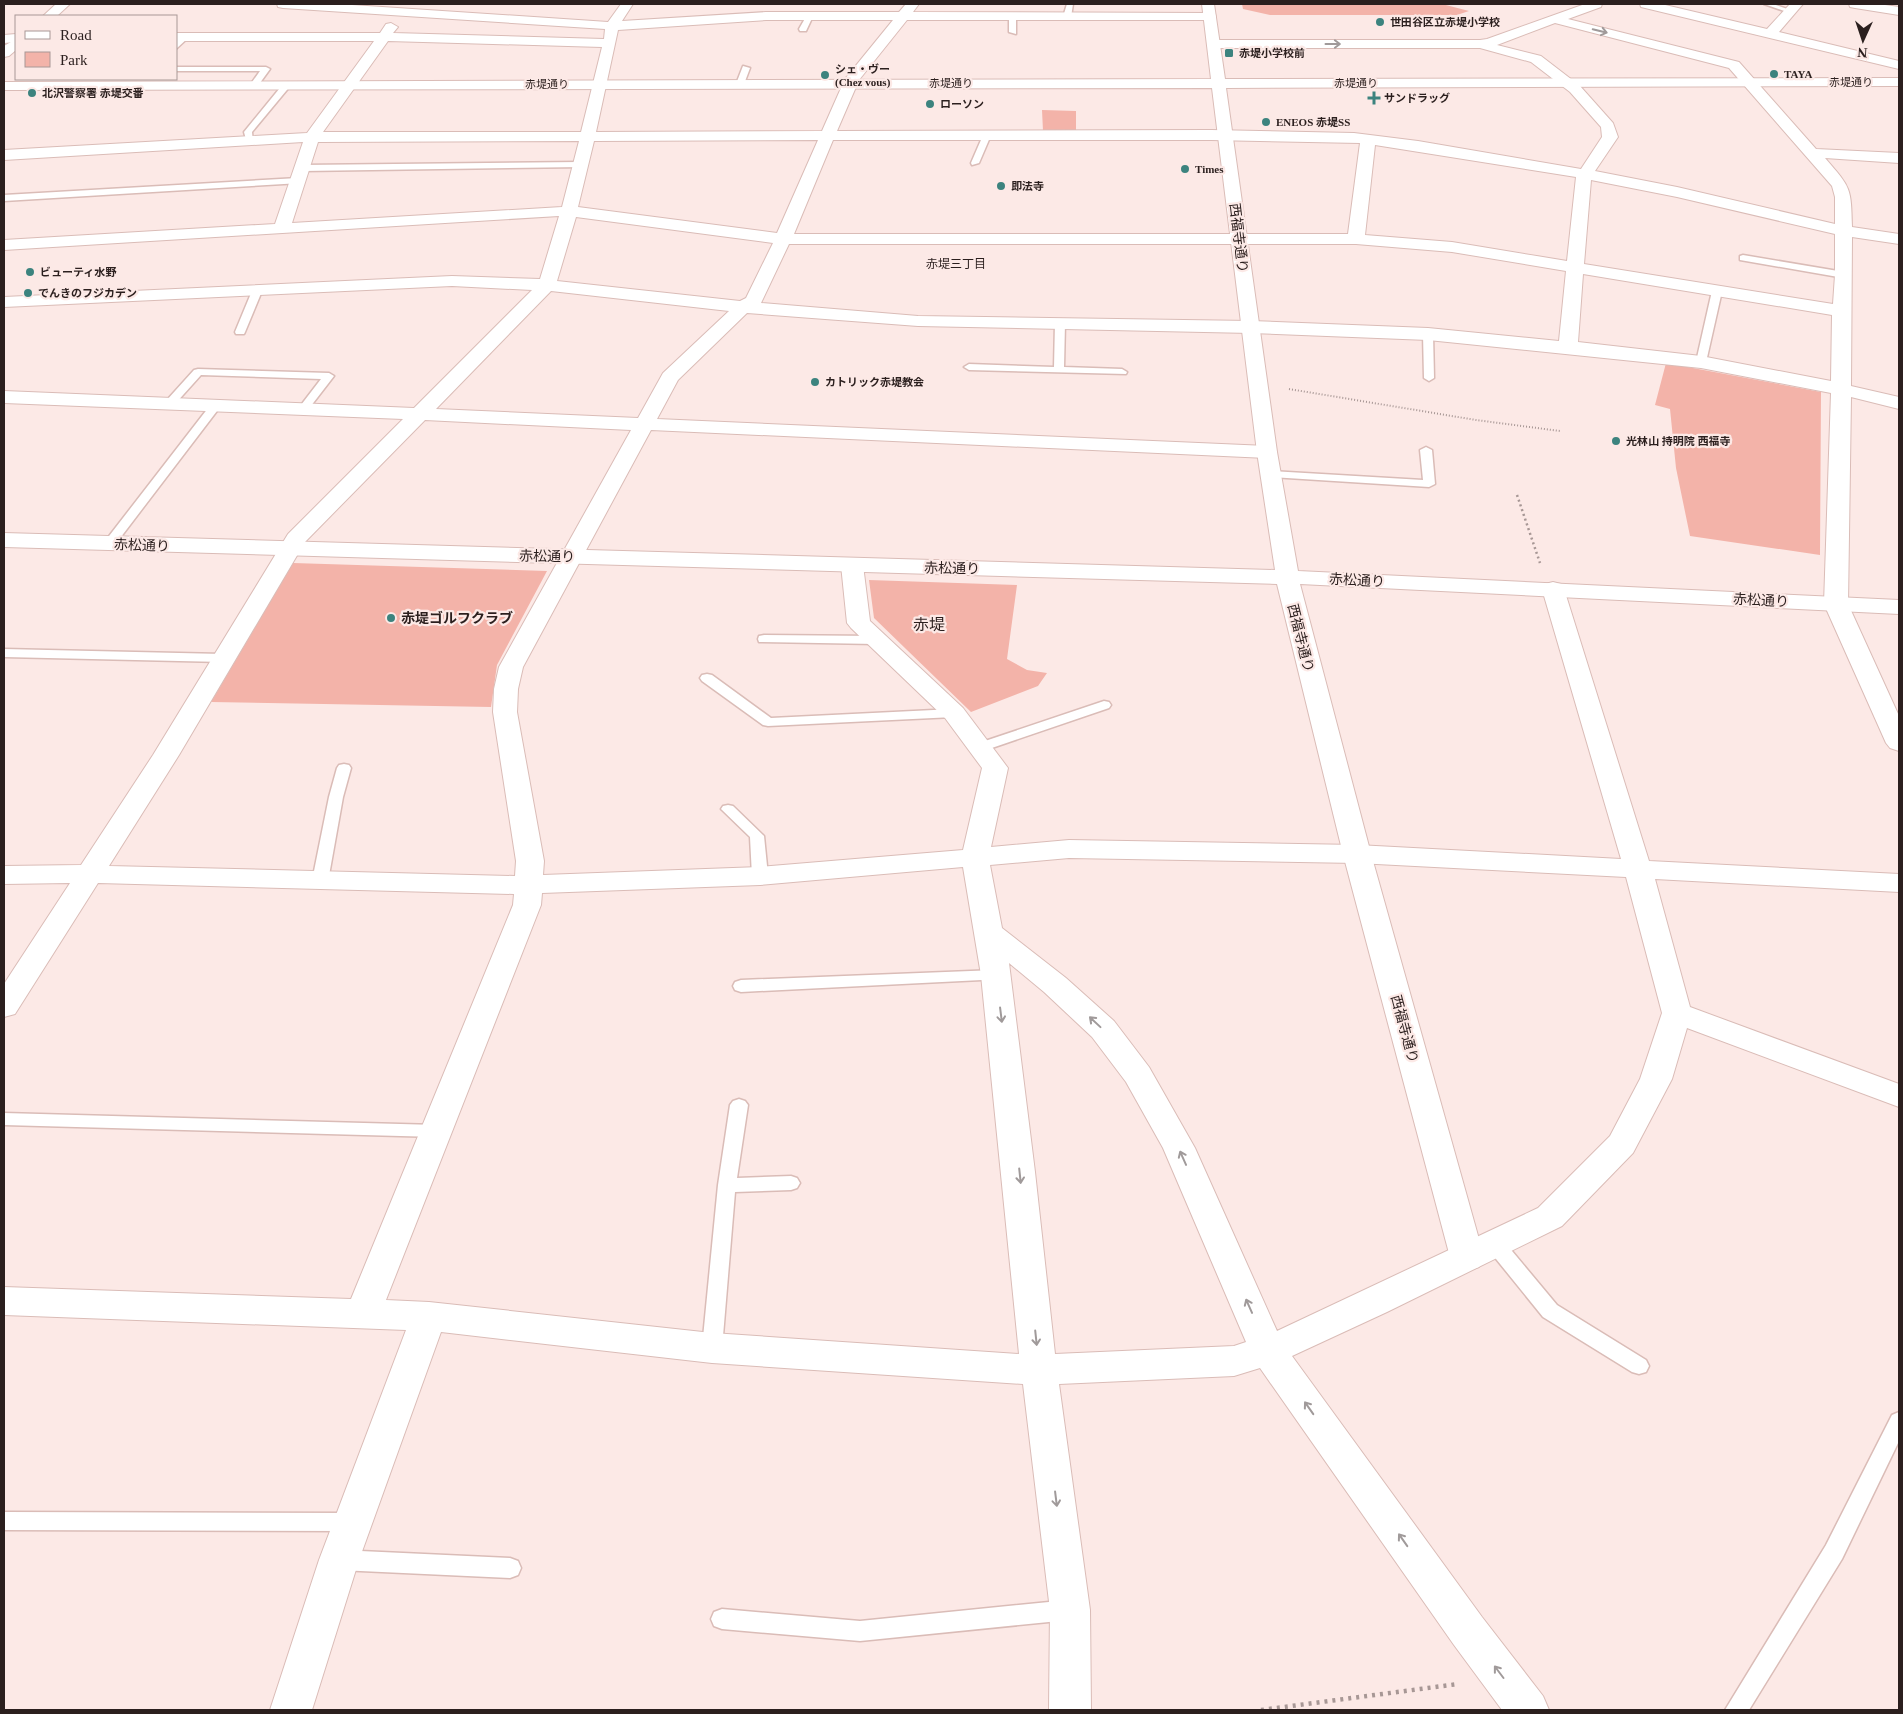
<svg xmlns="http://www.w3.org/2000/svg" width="1903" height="1714" viewBox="0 0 1903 1714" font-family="'Times New Roman','Noto Sans JP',serif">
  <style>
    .green { fill: #f3b3a9 }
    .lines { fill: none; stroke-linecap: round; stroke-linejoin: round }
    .service-casing { stroke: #dabcb7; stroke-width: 3 }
    .minor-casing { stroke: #dabcb7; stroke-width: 2 }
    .tertiary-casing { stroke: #dabcb7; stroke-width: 2 }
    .path-far2 { stroke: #a79795; stroke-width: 2; stroke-dasharray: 1 2; stroke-linecap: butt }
    .path-far1 { stroke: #a79795; stroke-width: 2.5; stroke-dasharray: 2 3; stroke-linecap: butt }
    .path { stroke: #a79795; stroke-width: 4.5; stroke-dasharray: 3 5; stroke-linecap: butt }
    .service { fill: #fff; fill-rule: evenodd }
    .minor { fill: #fff; fill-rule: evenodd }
    .tertiary { fill: #fff; fill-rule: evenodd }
    .oneway { stroke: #a09a9a }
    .poi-dot { fill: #3c837e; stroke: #fce9e6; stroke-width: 2 }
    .labels { text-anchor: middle; stroke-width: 4.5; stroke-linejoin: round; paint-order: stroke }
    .far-poi-label { font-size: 11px; font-weight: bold; fill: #2b1f1e; stroke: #fce9e6; text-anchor: start }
    .far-street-label { font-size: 11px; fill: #2b1f1e; stroke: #fce9e6 }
    .far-neighbourhood-label { font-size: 12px; fill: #2b1f1e; stroke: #fce9e6 }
    .street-label { font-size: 14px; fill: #2b1f1e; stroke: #fce9e6 }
    .poi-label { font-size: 14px; font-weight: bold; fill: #2b1f1e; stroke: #fce9e6; text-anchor: start }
    .quarter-label { font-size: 16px; fill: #2b1f1e; stroke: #fce9e6 }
  </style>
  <rect width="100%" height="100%" fill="#fce9e6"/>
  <path class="green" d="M1242 4H1442L1469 11 1457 15H1270L1243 9Z
    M1042 110 1076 111V132L1043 131Z
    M1666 363 1821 392 1820 555 1690 536 1676 468 1670 409 1655 405Z
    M293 563 547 571 497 665 491 707 211 702Z
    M869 580 1017 585 1007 659 1027 670 1047 673 1038 686 971 712 874 618Z"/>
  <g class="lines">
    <g class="service-casing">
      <path id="service" d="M1067 4H1073L1071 17 1067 19 1063 17Z
        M1764 4H1773L1793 11 1787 12Z
        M807 15 813 16 806 31H800L799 29Z
        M1009 15 1016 17V34L1009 32Z
        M182 35 189 37 176 49V42Z
        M743 66 750 68 744 84 740 86 736 84Z
        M176 67H266L270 69 257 87H254L250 85 260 71H176Z
        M284 83 291 85 252 132 253 143H247L244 132Z
        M984 133 991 135 979 163 972 165 971 163Z
        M580 162 583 163V167L303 171 299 168 303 165Z
        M298 178 302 181 301 183 4 201V195Z
        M1743 255 1844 272 1849 275 1844 278 1740 260V256Z
        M257 288 262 291 245 332 244 334H236L235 332 252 291Z
        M1717 288 1722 291 1706 362 1701 365 1696 362 1712 291Z
        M1060 320 1065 323 1064 367 1122 369 1127 372 1126 374 969 370 964 367 969 364 1054 367 1055 323Z
        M1428 331 1433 334 1434 378 1429 381 1424 378 1423 334Z
        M198 369 329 373 334 376 307 411 303 412 298 409 321 379 201 375 174 405H166L165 403 166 401 194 370Z
        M216 402 221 405 220 407 114 546H106L104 543 106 540 212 403Z
        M1426 447 1432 450 1435 484 1429 487 1271 477 1265 474 1271 471 1423 480 1420 450Z
        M764 635 876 636 882 640 876 644 759 642 758 639 759 636Z
        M4 649 223 654 230 658 223 662 4 657Z
        M707 674 712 675 771 718 954 709 961 713 954 717 768 726 763 725 702 681 700 678 702 675Z
        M1104 701 1109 702 1111 705 1109 708 986 750 981 751 974 747 976 744Z
        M344 764 349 765 351 768 343 797 328 881 325 884H315L312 881 329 797 337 768 339 765Z
        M728 805 733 806 764 836 768 876 765 879H755L752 876 750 837 721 809 723 806Z
        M996 970 1002 971 1004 975 1002 979 741 992 735 990 733 986 735 982 741 980Z
        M739 1099 745 1101 748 1105 737 1178 791 1176 797 1178 800 1183 797 1188 791 1190 735 1192 722 1348 719 1354 712 1356 705 1354 702 1348 718 1185 730 1105 733 1101Z
        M4 1113 437 1125 443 1126 446 1131 443 1136 437 1137 4 1125Z
        M1495 1237 1502 1239 1557 1305 1646 1360 1649 1366 1646 1372 1639 1374 1632 1372 1543 1317 1488 1249 1486 1244 1488 1239Z
        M1899 1412V1441L1842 1559 1749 1710H1725L1826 1545 1892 1415Z
        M4 1512 352 1513 360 1515 363 1522 360 1529 352 1531 4 1530Z
        M339 1550 510 1558 518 1561 521 1568 518 1575 510 1578 339 1570 331 1567 328 1560 331 1553Z
        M1069 1600 1077 1603 1080 1610 1077 1617 1069 1620 860 1641 722 1629 714 1626 711 1619 714 1612 722 1609 860 1621Z"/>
    </g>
    <g class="minor-casing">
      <path id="minor" d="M277 4H337L608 22 621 4H633L622 21 766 12H899L906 4H919L913 12 1210 13 1215 14 1216 17 1215 20H907L859 80 837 131 1211 130 1354 133 1418 141 1581 169 1602 137 1601 127 1570 92 1531 62 1480 48H1214L1207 44 1214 40H1480L1487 39 1585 4H1602L1601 7 1568 19 1739 62 1816 149 1899 153V163L1825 158C1851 188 1851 187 1852 227L1899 234V244L1852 237 1851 386 1899 397V409L1851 397 1848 604 1899 716V751L1890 748 1886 743 1824 604 1831 393 1701 368 1428 340 1251 333 918 326 747 313 678 380 657 419 1267 446 1274 448 1277 452 1274 456 1267 458 651 430 523 667 518 689 517 712 544 861 543 875 760 867 963 850 982 768 945 718 851 628 847 623 841 565 844 560 852 558 860 560 863 565 870 621 963 708 1008 768 991 847 1069 840 1357 845 1621 859 1542 589 1545 584 1553 582 1561 584 1564 589 1649 861 1899 874V892L1655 879 1690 1007 1899 1084V1107L1687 1028 1672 1079 1633 1153 1562 1226 1387 1312 1292 1356 1482 1617 1543 1696 1549 1710H1502L1454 1645 1260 1368 1234 1376 1059 1384 1090 1610 1091 1710H1049L1050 1610 1023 1384 712 1363 441 1332 359 1560 312 1710H270L319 1560 406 1330 4 1315V1287L351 1299 513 905 514 894 98 883 15 1014 4 1017V984L70 883 4 884V866L81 865 153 755 288 534 403 419 4 403V391L414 408 532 290 452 286 4 307V297L452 276 540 279 559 216 4 250V240L275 224 303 142 4 160V150L307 133 374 41H176V33H380L386 24 391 23 398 27 393 33 604 39 605 29 283 8 278 7ZM766 20H893L845 79 822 131 596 132 618 30ZM1555 23 1729 68 1832 186 1835 197V224L1677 187 1595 171 1618 137 1613 123 1580 86 1541 56 1497 45ZM388 41 602 47 581 132H323ZM818 140 777 233 578 207 594 141ZM833 140H1211L1360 143 1348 234H794ZM579 141 562 207 292 223 318 142ZM1375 145 1576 177 1567 261 1452 242 1365 235ZM1591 180 1677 197 1835 234V275L1833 304 1584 264ZM576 217 773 243 746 298 740 301 557 281ZM789 244H1356L1452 252 1566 271 1559 341 1428 328 1251 321 918 316 761 303ZM1583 274 1832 315 1831 381 1701 356 1578 342ZM551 291 729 311 663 373 638 418 436 409ZM425 420 631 430 499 667 494 689 493 712 516 861 515 876 109 866 179 755 305 542ZM1069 858 1357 863 1626 877 1662 1013 1640 1079 1610 1136 1538 1208 1277 1331 1195 1148 1149 1067 1114 1021 1066 978 1002 928 990 865ZM963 867 981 975 1019 1354 712 1333 429 1302 386 1300 541 905 542 893 760 885ZM1009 963 1044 992 1092 1037 1126 1082 1163 1148 1246 1342 1234 1346 1055 1354 1035 1172Z
        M1640 4H1661L1767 29 1790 4H1803L1779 32 1899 61V69L1641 7Z
        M1849 4H1878L1899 7V15L1855 8 1850 7Z
        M16 34V42L4 43V35Z"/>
    </g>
    <g class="tertiary-casing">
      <path id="tertiary" d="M56 4H70L57 16H43Z
        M1202 4H1214L1225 79 1899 78V86L1226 88 1277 452 1298 571 1899 600V614L1300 584 1371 854 1484 1257 1479 1267 1467 1271 1455 1267 1450 1257 1343 854 1277 584 4 547V533L1275 570 1257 452 1212 88 4 90V82L1211 79Z
        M16 39V50L9 56 4 57V46Z"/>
    </g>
    <path class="path-far2" d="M1289 389 1476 420 1560 431"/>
    <path class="path-far1" d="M1517 495 1540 563"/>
    <path class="path" d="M1261 1710 1458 1684"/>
    <use href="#service" class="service"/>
    <use href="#minor" class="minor"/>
    <use href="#tertiary" class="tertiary"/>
  </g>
  <defs><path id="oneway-shaft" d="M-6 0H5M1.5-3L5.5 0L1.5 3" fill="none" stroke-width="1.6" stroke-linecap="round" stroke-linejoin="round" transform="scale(1.25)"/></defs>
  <g class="oneway">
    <use href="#oneway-shaft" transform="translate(1600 31) rotate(14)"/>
    <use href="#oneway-shaft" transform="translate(1333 44)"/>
    <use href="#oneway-shaft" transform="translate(1001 1015) rotate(83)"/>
    <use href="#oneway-shaft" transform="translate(1095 1022) rotate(-137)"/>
    <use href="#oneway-shaft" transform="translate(1183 1158) rotate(-114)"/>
    <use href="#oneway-shaft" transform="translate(1020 1176) rotate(84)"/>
    <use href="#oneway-shaft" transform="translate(1249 1306) rotate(-114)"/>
    <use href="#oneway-shaft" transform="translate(1036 1338) rotate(84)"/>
    <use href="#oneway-shaft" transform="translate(1309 1408) rotate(-125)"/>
    <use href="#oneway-shaft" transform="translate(1056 1499) rotate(83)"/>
    <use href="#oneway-shaft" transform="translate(1403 1540) rotate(-125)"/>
    <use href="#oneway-shaft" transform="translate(1499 1672) rotate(-127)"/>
  </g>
  <g class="poi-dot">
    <circle cx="1380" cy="22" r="5"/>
    <rect x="1224" y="48" width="10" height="10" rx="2.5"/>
    <circle cx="1774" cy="74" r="5"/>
    <circle cx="825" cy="75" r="5"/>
    <circle cx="32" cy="93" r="5"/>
    <path d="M1371.5 90.5h5v5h5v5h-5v5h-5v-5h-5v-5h5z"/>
    <circle cx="930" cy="104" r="5"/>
    <circle cx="1266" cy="122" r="5"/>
    <circle cx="1185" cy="169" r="5"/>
    <circle cx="1001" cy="186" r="5"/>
    <circle cx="30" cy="272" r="5"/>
    <circle cx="28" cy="293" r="5"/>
    <circle cx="815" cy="382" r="5"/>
    <circle cx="1616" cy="441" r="5"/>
    <circle cx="391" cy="618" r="5"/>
  </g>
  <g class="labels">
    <g class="far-poi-label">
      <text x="1390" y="26">世田谷区立赤堤小学校</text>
      <text x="1239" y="57">赤堤小学校前</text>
      <text x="835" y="73">シェ・ヴー<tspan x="835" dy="13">(Chez vous)</tspan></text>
      <text x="1784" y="78">TAYA</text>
      <text x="42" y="97">北沢警察署 赤堤交番</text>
      <text x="1384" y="102">サンドラッグ</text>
      <text x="940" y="108">ローソン</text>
      <text x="1276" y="126">ENEOS 赤堤SS</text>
      <text x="1195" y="173">Times</text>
      <text x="1011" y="190">即法寺</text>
      <text x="40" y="276">ビューティ水野</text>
      <text x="38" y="297">でんきのフジカデン</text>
      <text x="825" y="386">カトリック赤堤教会</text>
      <text x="1626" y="445">光林山 持明院 西福寺</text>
    </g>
    <g class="far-street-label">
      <text x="1851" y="86">赤堤通り</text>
      <text x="951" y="87">赤堤通り</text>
      <text x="1356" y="87">赤堤通り</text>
      <text x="547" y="88">赤堤通り</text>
    </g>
    <g class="far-neighbourhood-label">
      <text x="956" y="268">赤堤三丁目</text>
    </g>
    <g class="street-label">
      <text transform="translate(1239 238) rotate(83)" y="5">西福寺通り</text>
      <text transform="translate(142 545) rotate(2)" y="5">赤松通り</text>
      <text transform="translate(547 556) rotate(1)" y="5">赤松通り</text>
      <text transform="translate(952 568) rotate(1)" y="5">赤松通り</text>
      <text transform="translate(1357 580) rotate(3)" y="5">赤松通り</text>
      <text transform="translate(1761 600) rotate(3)" y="5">赤松通り</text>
      <text transform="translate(1301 638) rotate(76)" y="5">西福寺通り</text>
      <text transform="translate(1405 1029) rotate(75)" y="5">西福寺通り</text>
    </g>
    <g class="poi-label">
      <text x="401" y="623">赤堤ゴルフクラブ</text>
    </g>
    <g class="quarter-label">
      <text x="929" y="630">赤堤</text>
    </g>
  </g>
  <rect width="1903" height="1714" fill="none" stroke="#2b1f1e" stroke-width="10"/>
  <rect x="15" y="15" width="162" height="65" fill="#fce9e6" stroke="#a89896"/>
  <rect x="25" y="31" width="25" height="8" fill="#ffffff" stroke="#a89896"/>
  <text x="60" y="40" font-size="15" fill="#2b1f1e">Road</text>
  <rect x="25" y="52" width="25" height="15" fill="#f3b3a9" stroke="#a89896"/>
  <text x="60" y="65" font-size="15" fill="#2b1f1e">Park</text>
  <g transform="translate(1863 40) rotate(183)" stroke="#fce9e6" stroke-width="4" paint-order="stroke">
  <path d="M0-4L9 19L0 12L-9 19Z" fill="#2b1f1e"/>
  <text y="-8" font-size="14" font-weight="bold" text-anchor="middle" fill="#2b1f1e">N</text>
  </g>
</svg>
